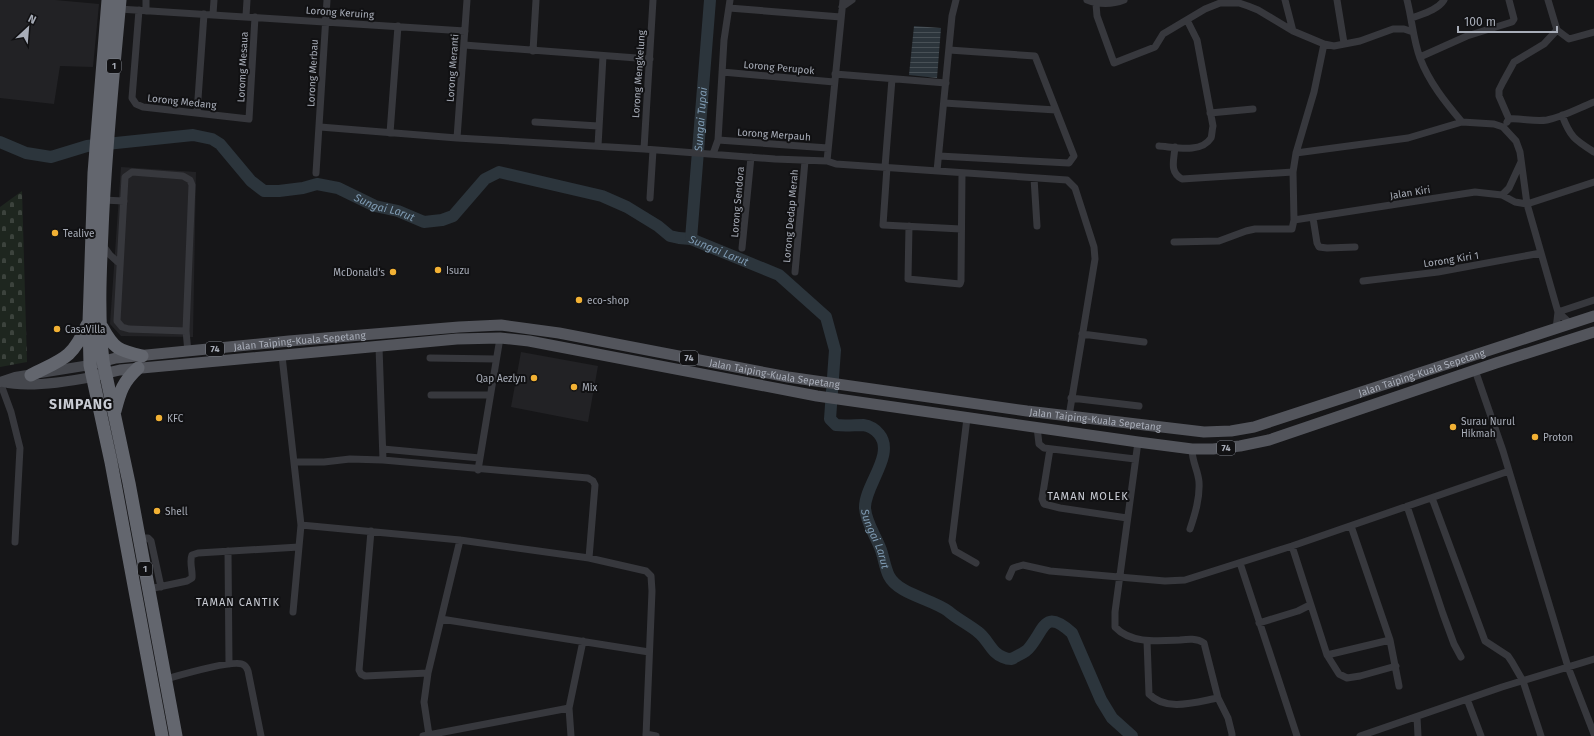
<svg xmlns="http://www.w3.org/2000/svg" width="1594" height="736" viewBox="0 0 1594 736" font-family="'Fira Sans',sans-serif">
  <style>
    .built { fill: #222225 }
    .cemetery { fill: url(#cemetery-stones) }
    .water { fill: url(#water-rules) }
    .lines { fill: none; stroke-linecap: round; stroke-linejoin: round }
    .river { stroke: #2c353c; stroke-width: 12 }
    .street { stroke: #37383d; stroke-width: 7 }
    .secondary { stroke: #45474d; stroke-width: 10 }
    .primary { stroke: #53555c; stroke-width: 11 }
    .highway { stroke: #63666e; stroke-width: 13 }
    .poi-dot { fill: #f2b134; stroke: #111113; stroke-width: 1.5 }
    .labels { text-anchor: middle; stroke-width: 4; stroke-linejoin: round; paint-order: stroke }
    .shield { fill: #111113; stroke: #7b7e86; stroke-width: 1 }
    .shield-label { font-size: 9px; font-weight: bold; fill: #a8adb8 }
    .street-label { font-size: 10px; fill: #a8adb8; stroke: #111113 }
    .poi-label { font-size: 10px; fill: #a8adb8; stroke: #111113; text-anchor: start }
    .water-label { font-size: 11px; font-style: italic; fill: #7f9bb3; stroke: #111113 }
    .neighbourhood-label { font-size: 11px; letter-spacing: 1px; fill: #c9ccd4; stroke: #111113 }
    .district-label { font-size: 14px; font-weight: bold; letter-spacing: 1px; fill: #c9ccd4; stroke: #111113 }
  </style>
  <defs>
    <pattern id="cemetery-stones" width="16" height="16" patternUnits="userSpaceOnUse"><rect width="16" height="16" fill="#1e261f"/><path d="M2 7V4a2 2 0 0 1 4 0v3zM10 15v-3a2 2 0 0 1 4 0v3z" fill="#3c433d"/></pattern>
    <pattern id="water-rules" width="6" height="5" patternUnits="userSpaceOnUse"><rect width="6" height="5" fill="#2c353c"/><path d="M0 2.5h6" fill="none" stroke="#485056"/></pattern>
  </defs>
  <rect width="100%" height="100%" fill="#161618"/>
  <path class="built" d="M0 0H55L99 4 93 67 60 66 54 104 0 98Z
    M121 167 196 172 193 337 121 336 110 324Z
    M521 352 598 366 588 422 511 407Z"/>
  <path class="cemetery" d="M22 191 27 362 0 367V207Z"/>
  <path class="water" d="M914 26 941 28 937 78 909 75Z"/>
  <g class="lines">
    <g class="river">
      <path id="s1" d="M0 142 26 153 51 157 87 146 193 135 212 139 220 144 251 181 264 191H279L303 188 317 184 338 188 375 206 398 211 424 222 442 220 453 216 485 179 499 172 602 196 627 207 658 226 670 236 679 238 691 239 779 275 826 317 835 350 830 419 836 425C845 426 855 425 863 425 870 426 875 429 879 434 896 454 864 486 865 508 866 523 876 536 881 550 884 559 885 568 889 576 898 594 932 599 948 611 957 619 968 624 978 632 985 637 989 646 995 652 999 656 1006 659 1011 659 1014 658 1017 656 1019 655 1023 653 1027 651 1029 648 1045 629 1044 608 1072 633L1101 700 1112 718 1132 736"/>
      <path id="s2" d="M691 239 710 0"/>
    </g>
    <path class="street" d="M1087 0C1100 5 1111 5 1124 0
      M1285 0 1293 31
      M1337 0 1344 43
      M1407 0C1412 19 1413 39 1420 58 1429 82 1445 102 1462 122
      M1096 4 1097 16 1114 63 1155 47 1163 34 1205 9 1220 3H1239L1248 6 1258 10 1293 31 1324 44 1334 46 1360 41 1393 29H1404L1413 32
      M842 7 852 0
      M729 8 841 17
      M119 9 465 31
      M139 10 132 98 136 104 143 107 249 119 255 17
      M146 11V0
      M213 14 214 0
      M246 16 247 0
      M1412 18C1422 14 1438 10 1444 0
      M1557 30 1569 39 1594 32
      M464 45 650 59
      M533 51 536 0
      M1420 57 1467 36 1512 22 1514 19 1509 0
      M722 72 834 82
      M835 74 946 83
      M944 103 1056 110
      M197 113 204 14
      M1210 113 1253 109
      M1562 115C1570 137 1575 140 1594 152
      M1509 119 1499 96V90L1503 82 1514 62 1544 44 1557 30 1548 0
      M535 122 598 126
      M1507 122 1509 119C1522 118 1534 122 1547 120 1563 117 1579 108 1594 102
      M320 127 457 138 644 149 775 159 827 161 836 164 1067 180 1075 188 1094 247 1095 259 1069 416
      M390 133 398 26
      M457 138 467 0
      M718 140 828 148
      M598 146 603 56
      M1159 146C1174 147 1201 154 1211 138 1212 135 1212 130 1213 126L1197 40 1187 20
      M1175 147C1174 160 1169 172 1182 179L1293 172
      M644 149 653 0
      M1296 153 1408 138 1462 122 1494 124 1503 127 1516 141 1520 152 1527 204 1558 312 1556 329
      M713 154 718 140 724 40 730 0
      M939 156 1069 163 1074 156 1035 56 949 50
      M827 161 843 0
      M885 167 892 79
      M887 167 883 225 961 229
      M937 171 952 16 956 0
      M316 173 327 0
      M1034 178 1037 226
      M1502 195 1509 188 1521 162
      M650 198 653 150
      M103 200 124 201
      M1313 218 1317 243 1319 247 1327 248 1355 247
      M1294 220 1475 192 1502 195 1515 202 1527 204 1594 182
      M909 226 908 279 960 284 961 281 962 173
      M1174 242 1219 241 1246 231 1255 229H1292L1294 220 1293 172 1296 153 1314 92 1324 44
      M102 244 110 255 120 264
      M742 248 751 157
      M795 272 805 161
      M1363 281 1438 272 1541 253
      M1558 312 1594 300
      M1558 312 1571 324
      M186 331 129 329 122 327 117 321 125 177 132 172 183 176 190 180 192 185 186 331 188 352
      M1082 334 1144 342
      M379 347 383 460
      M282 356 301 525 293 612
      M430 358 496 359
      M1475 370 1503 451 1568 667 1594 734
      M0 382 11 412 20 448 15 542
      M431 395H490
      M1071 398 1139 406
      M967 418 952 541 955 551 976 563
      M1037 427 1039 444 1044 448 1135 459
      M1138 442 1115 612V627C1131 644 1158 641 1180 640 1188 639 1197 638 1204 643L1218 698 1228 718 1232 734V736
      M383 449 480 458
      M1050 449 1042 499 1044 504 1060 508 1127 518
      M294 462H324L350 459 383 460 588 478 593 481 595 485 589 558
      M478 470 500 338
      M1432 498 1485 641 1508 656 1512 662 1523 681 1541 736
      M1407 506 1443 614 1454 644 1461 657
      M301 525 460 540 589 558 646 571 651 576 652 591 646 736
      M1190 529C1195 514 1200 498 1199 482 1198 470 1192 462 1192 449
      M371 531 359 670 361 674 365 676 428 673
      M139 538H148L151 541 161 587
      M1292 546 1327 655 1339 674 1347 678 1360 676 1396 666
      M228 551 229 664
      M1240 563 1297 736
      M1009 577 1013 568 1023 565 1050 571 1165 581 1185 580 1292 546 1509 471
      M149 589 187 581 192 578C193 571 189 562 192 555L198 553 299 547
      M441 619 649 652
      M1259 623 1298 611 1310 605
      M1390 640 1399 686
      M1147 641 1149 694C1166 712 1196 702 1218 698
      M1327 655 1390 640 1351 526
      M166 679C180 675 231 660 242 664 245 665 247 668 248 671L261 736
      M1467 699 1481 736
      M1417 717 1418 736
      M646 734 656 736
      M429 735 424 702 428 673 460 540
      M423 736 569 708
      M571 736 569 708 583 641
      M1360 736 1502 687 1594 659"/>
    <path class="secondary" d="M0 382 15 377 90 365
      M3 382C28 388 66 382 92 377"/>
    <g class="primary">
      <path id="s3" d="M96 363 116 358 289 341 459 327 501 325 559 333 788 377 1027 411 1204 432 1231 431 1254 427 1594 316"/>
      <path d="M98 375 120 370 457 339 500 338 529 341 817 396 1138 442 1192 449H1213L1240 446 1269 440 1496 363 1594 332"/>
    </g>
    <path class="highway" d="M108 0 94 173 89 322 90 365 111 462 162 736
      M120 0C113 77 105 154 102 231 100 274 98 318 103 361L129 483 176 736
      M102 327C114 349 118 350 142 356
      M31 375C63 359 72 359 87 325
      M115 411C120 391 123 382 138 368"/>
  </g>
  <g class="poi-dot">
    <circle cx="55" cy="233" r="4"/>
    <circle cx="438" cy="270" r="4"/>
    <circle cx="393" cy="272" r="4"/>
    <circle cx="579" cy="300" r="4"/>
    <circle cx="57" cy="329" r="4"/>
    <circle cx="534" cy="378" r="4"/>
    <circle cx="574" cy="387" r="4"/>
    <circle cx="159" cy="418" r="4"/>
    <circle cx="1453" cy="427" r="4"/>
    <circle cx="1535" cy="437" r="4"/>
    <circle cx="157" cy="511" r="4"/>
  </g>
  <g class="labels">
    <g class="shield">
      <rect x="107" y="59" width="14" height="14" rx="3"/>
      <rect x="206" y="342" width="18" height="14" rx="3"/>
      <rect x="680" y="351" width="18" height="14" rx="3"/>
      <rect x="1217" y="441" width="18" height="14" rx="3"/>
      <rect x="138" y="562" width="14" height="14" rx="3"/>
    </g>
    <g class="shield-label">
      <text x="114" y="69">1</text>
      <text x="215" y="352">74</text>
      <text x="689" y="361">74</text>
      <text x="1226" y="451">74</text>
      <text x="145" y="572">1</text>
    </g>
    <g class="street-label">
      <text transform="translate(340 12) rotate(4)" y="4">Lorong Keruing</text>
      <text transform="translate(242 67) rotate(-87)" y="4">Loromg Mesaua</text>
      <text transform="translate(779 67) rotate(5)" y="4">Lorong Perupok</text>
      <text transform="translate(452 68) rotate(-86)" y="4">Lorong Meranti</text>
      <text transform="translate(312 73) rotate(-87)" y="4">Lorong Merbau</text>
      <text transform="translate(638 74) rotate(-86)" y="4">Lorong Mengkelung</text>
      <text transform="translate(182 101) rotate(6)" y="4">Lorong Medang</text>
      <text transform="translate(774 134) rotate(4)" y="4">Lorong Merpauh</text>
      <text transform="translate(1410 192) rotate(-9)" y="4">Jalan Kiri</text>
      <text transform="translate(737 202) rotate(-85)" y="4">Lorong Sendora</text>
      <text transform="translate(790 216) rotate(-85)" y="4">Lorong Dedap Merah</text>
      <text transform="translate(1451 259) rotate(-9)" y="4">Lorong Kiri 1</text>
      <text dy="4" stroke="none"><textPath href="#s3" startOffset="205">Jalan Taiping-Kuala Sepetang</textPath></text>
      <text dy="4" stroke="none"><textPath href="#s3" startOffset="685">Jalan Taiping-Kuala Sepetang</textPath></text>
      <text dy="4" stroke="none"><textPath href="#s3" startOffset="1345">Jalan Taiping-Kuala Sepetang</textPath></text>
      <text dy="4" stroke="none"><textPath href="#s3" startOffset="1009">Jalan Taiping-Kuala Sepetang</textPath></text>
    </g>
    <g class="poi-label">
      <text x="63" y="237">Tealive</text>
      <text x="446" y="274">Isuzu</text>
      <text x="385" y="276" text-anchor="end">McDonald's</text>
      <text x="587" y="304">eco-shop</text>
      <text x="65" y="333">CasaVilla</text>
      <text x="526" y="382" text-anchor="end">Qap Aezlyn</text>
      <text x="582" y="391">Mix</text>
      <text x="167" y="422">KFC</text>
      <text x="1461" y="425">Surau Nurul<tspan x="1461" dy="12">Hikmah</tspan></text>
      <text x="1543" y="441">Proton</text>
      <text x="165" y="515">Shell</text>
    </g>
    <g class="water-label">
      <text dy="4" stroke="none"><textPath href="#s2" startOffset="120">Sungai Tupai</textPath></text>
      <text dy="4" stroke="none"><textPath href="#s1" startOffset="417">Sungai Larut</textPath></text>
      <text dy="4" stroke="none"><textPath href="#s1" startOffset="790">Sungai Larut</textPath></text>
      <text dy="4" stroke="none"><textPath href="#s1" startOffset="1187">Sungai Larut</textPath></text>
    </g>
    <g class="neighbourhood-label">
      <text x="1088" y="500">TAMAN MOLEK</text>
      <text x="238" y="606">TAMAN CANTIK</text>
    </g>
    <g class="district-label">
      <text x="81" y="409">SIMPANG</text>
    </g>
  </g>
  <g transform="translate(28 28) rotate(26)" stroke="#111113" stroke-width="3" paint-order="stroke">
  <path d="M0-3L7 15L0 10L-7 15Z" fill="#a8adb8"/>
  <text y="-6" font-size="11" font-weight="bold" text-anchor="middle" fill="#a8adb8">N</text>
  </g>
  <path d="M1458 26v6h99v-6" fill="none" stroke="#a8adb8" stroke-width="2"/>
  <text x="1464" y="26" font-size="12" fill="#a8adb8" stroke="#111113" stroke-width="3" paint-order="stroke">100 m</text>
</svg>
